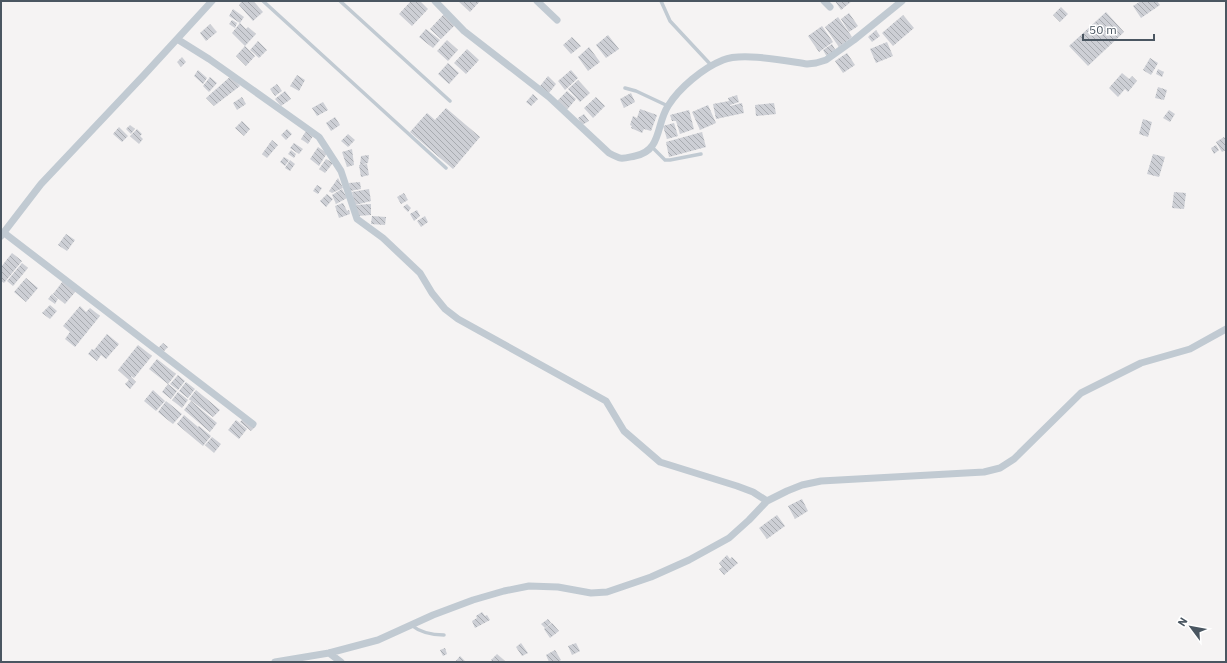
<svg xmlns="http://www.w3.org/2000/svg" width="1227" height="663" viewBox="0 0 1227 663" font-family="'IBM Plex Sans',sans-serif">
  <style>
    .building { fill: url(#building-back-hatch) }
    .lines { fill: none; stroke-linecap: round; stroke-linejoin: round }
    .lane { stroke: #c1cad2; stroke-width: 3.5 }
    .street { stroke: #c1cad2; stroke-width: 7 }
  </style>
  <defs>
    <pattern id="building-back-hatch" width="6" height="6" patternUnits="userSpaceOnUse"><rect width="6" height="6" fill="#cdcfd5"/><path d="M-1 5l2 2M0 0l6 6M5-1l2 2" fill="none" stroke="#a8abb0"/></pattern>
  </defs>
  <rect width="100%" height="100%" fill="#f5f3f3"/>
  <path class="building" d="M242 1H253L263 12 253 21 239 5Z
    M411 1H420L428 9 412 26 399 14Z
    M458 1H480L470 12Z
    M835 1H852L841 10Z
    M1141 1H1157L1160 5 1141 18 1133 6Z
    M1061 7 1068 14 1060 22 1053 15Z
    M233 9 244 17 240 23 229 16Z
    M1106 12 1124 32 1088 66 1069 46Z
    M849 13 858 26 849 32 841 19Z
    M444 14 455 25 441 39 430 29Z
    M903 15 914 28 893 46 882 33Z
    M838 17 852 37 839 47 825 27Z
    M232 20 237 23 235 28 229 24Z
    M240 23 246 29 248 27 256 34 245 46 232 33Z
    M210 24 217 32 206 41 200 33Z
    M822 26 833 42 819 52 808 36Z
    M426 29 440 40 433 48 419 37Z
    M876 30 880 36 872 42 868 37Z
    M608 35 619 49 606 58 596 45Z
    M572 37 581 46 571 54 563 45Z
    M447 40 458 50 448 61 437 51Z
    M258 41 267 50 259 58 250 50Z
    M887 42 893 56 876 63 870 49Z
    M832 44 836 51 827 57 823 50Z
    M245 46 255 56 246 66 236 56Z
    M589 47 600 62 588 71 578 57Z
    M467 49 479 60 466 74 454 63Z
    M847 53 855 65 843 73 835 61Z
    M182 57 186 62 181 67 177 62Z
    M1150 58 1158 63 1151 75 1143 70Z
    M448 63 459 73 449 84 438 74Z
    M1158 69 1164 72 1162 77 1156 74Z
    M198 70 207 78 203 84 194 76Z
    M571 70 578 78 565 90 558 81Z
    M1122 73 1129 79 1132 76 1137 81 1128 92 1125 89 1118 97 1109 88Z
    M297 75 305 80 299 91 290 86Z
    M231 76 240 86 214 106 206 98Z
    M548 76 556 84 549 93 540 86Z
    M210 77 217 83 209 92 203 86Z
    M578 80 590 93 580 102 568 89Z
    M277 84 282 91 275 96 270 89Z
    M1158 87 1167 90 1164 100 1155 98Z
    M285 91 291 99 281 106 275 99Z
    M567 91 576 99 566 111 556 102Z
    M631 93 635 102 624 108 620 99Z
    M533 94 538 99 531 106 526 102Z
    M737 95 739 102 730 105V106L742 103 744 113 716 119 713 104 729 101 728 98Z
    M242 97 246 104 237 110 233 103Z
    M596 97 605 106 593 118 584 108Z
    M323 102 328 110 317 116 312 108Z
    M774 103 776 114 756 116 755 105Z
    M708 105 716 123 700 130 692 112Z
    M446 108 480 137 453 169 410 132 427 113 435 120Z
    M640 109 657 115 651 131 644 129 642 133 631 128 632 126 630 125 633 116 637 118Z
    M689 110 694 129 680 134 676 121H672L670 115Z
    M1169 110 1175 114 1170 122 1163 118Z
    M584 114 589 121 582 125 578 118Z
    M335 117 340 125 331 131 326 123Z
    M1143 119 1152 122 1148 137 1139 134Z
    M242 121 250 129 244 136 235 128Z
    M674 123 678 136 667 139 663 126Z
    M130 125 135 129 131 134 126 129Z
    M119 127 128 136 122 142 113 134Z
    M137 129 142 134 140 136 143 139 139 144 130 136Z
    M287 129 292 134 286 140 281 135Z
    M306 131 313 136 308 144 301 139Z
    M702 132 706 147 669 157 666 142Z
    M348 134 355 140 348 147 341 141Z
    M1224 137 1226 140V150L1222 152 1216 142Z
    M272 140 278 145 267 158 262 154Z
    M294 143 303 149 299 154 290 148Z
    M1216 145 1219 150 1214 154 1211 148Z
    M318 147 327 153 319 166 310 159Z
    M352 149 354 165 347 167 342 152Z
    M291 150 296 154 294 158 288 154Z
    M1153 154 1165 157 1159 177 1147 174Z
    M369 155 368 163 360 165 361 156Z
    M284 157 289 160 285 166 280 162Z
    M326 159 333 163 325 173 319 169Z
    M290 160 295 164 290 171 285 168Z
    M367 164 369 175 361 177 359 165Z
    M338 178 343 188 332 193 329 191Z
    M360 182 361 189 350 191 349 183Z
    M317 185 322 188 318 194 313 191Z
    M342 189 347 198 336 204 332 195Z
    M369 189 371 201 355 205 352 192Z
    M1174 192 1186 193 1184 209 1172 208Z
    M404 193 408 200 401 204 397 197Z
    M327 194 333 199 326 207 320 201Z
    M343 203 347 211 349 210 350 214 339 218 335 206Z
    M371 204V215L357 216 356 205Z
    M407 204 411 208 408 212 403 207Z
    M417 210 420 216 414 221 410 214Z
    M372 216 386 217 385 225 371 224Z
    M425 216 428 222 421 227 417 221Z
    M66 234 75 240 67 251 58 245Z
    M12 253 22 261 4 283 1 281V267Z
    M22 263 28 268 13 286 7 281Z
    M26 278 38 288 26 302 14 292Z
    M63 281 76 291 65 304 53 294Z
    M52 294 58 299 55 304 48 299Z
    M50 305 57 311 50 319 42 313Z
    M80 306 86 312 90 308 100 316 75 347 65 339 70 332 63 326Z
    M107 334 119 344 106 359 101 355 97 361 88 354 92 349 94 350Z
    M163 343 168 347 163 352 158 348Z
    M138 345 152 356 134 378 131 376V377L136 382 130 389 125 384 129 380 118 370Z
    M157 359 176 374 168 384 177 391 171 399 162 392 168 384 149 369Z
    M178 375 185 381 178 390 170 384Z
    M186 382 195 389 188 398 179 391Z
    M153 390 165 401 156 411 144 401Z
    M196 390 220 410 213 417 189 399Z
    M178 392 188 400 182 408 172 400Z
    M166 401 182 414 173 424 158 412Z
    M191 401 217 423 210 432 184 410Z
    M184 415 198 427 191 436 177 424Z
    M244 418 255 427 251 431 240 422Z
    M236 420 247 429 239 439 228 430Z
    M199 426 211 436 203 446 191 436Z
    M212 437 221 444 214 453 205 445Z
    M802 499 808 511 795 519 788 506Z
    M777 515 785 526 767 539 759 528Z
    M727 555 730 559 732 557 738 563 724 575 719 569 722 567 719 563Z
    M482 612 485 616 487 615 490 620 475 628 472 621 477 618 476 616Z
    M548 619 551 623 545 628 541 624Z
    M552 623 559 631 550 638 544 629Z
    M521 643 528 653 522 656 516 647Z
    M576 643 580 651 572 655 568 646Z
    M445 648 447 654 443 656 440 650Z
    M555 650 561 660 558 662H549L546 655Z
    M497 654 506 662H493L491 660Z
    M460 656 465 661 464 662H455Z"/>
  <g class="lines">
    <path class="lane" d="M263 1 446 168
      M340 1 450 101
      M661 1 670 21 711 65
      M625 88 636 91 668 106
      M652 147 665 160H670L701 154
      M411 625C421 633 432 635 444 635"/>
    <path class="street" d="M435 1 464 31 549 97 609 153C622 160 621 159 635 156 662 151 656 124 668 106 679 88 703 68 723 60 742 52 786 61 807 64L816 63 826 60 854 40 902 1
      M537 1 557 20
      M824 1 830 7
      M177 39 209 59 319 137 341 171 357 219 383 238 420 273 432 293 445 309 458 319 606 401 624 431 660 462 737 486 753 492 767 501
      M3 232 253 424
      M1 236 41 184 144 75 212 1
      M329 653 341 662
      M275 662 329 653 378 640 433 615 473 600 504 591 529 586 558 587 591 593 607 592 651 577 689 560 729 538 749 520 767 501 787 491 802 485 821 481 984 472 1000 468 1014 459 1081 393 1141 363 1190 349 1226 329"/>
  </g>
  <rect width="1227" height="663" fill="none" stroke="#4a5661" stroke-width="4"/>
  <g transform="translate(1191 627) rotate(302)" stroke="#ffffff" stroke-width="3" paint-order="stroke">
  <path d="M0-3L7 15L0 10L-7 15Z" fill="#4a5661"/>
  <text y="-6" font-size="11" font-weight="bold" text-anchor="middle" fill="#4a5661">N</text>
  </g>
  <path d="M1083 34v6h71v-6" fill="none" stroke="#4a5661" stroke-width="2"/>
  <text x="1089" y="34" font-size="12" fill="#4a5661" stroke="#ffffff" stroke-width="3" paint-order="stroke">50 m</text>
</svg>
